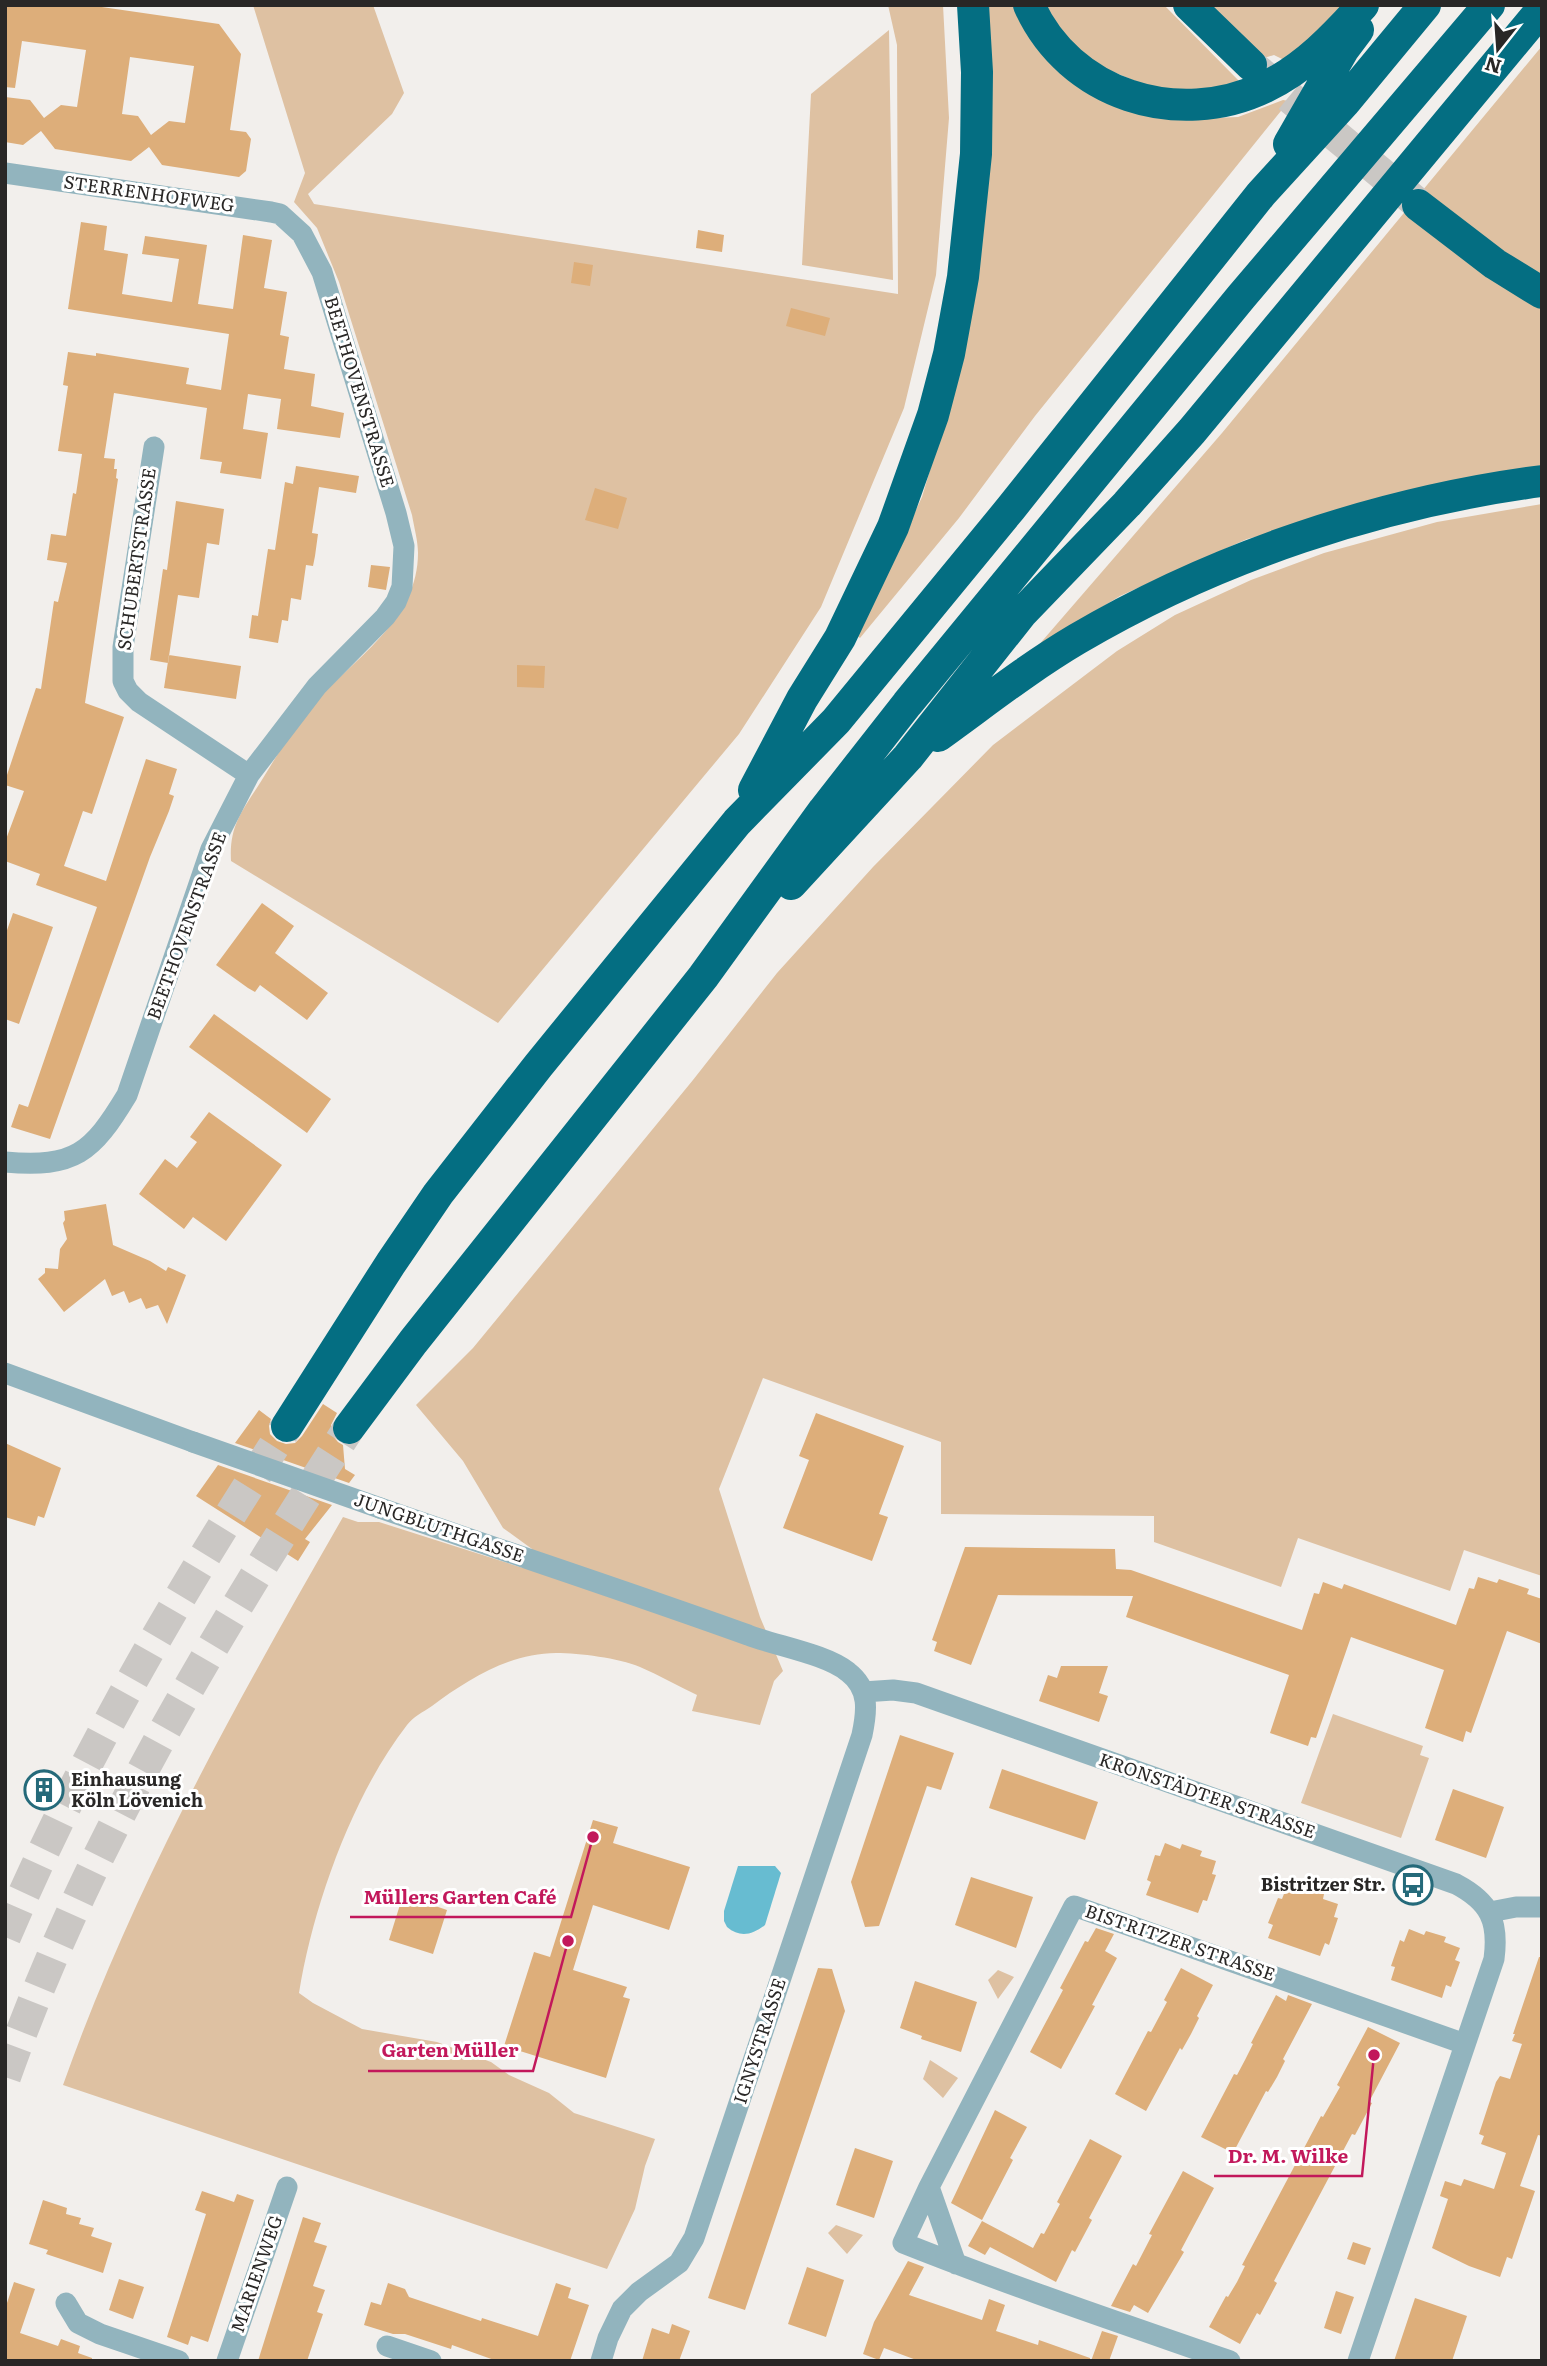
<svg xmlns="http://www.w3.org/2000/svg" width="1547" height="2366" viewBox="0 0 1547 2366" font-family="Literata,serif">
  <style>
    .green { fill: #dec1a2 }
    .water { fill: #67bcd1 }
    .building { fill: #ddae7a; fill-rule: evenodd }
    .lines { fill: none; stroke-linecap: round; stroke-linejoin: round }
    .highway-tunnel { stroke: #cac7c4; stroke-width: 32; stroke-dasharray: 32 16; stroke-linecap: butt }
    .minor { stroke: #92b4be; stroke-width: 21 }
    .highway { stroke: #046e82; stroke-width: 32 }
    .minor-bridge { stroke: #92b4be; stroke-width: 21 }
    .labels { text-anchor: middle; stroke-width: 6; stroke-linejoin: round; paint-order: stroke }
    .street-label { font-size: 18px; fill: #292726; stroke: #fff }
    .poi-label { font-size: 18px; font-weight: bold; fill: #292726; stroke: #fff; text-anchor: start }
    .leader { fill: none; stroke: #c2185b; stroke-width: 2.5 }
    .callout-dot { fill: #c2185b; stroke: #fff; stroke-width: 2.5 }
    .callout-label { font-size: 19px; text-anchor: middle; font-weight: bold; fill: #c2185b; stroke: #fff; stroke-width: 6; stroke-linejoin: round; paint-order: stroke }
  </style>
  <rect width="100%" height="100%" fill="#f2efec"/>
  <path class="green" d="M253 5H373L404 93 392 114 308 194 314 204 898 294 897 45 888 5H943L949 118 936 275 904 408 821 607 739 734 498 1023 231 861C229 826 242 811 260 783 278 754 295 724 318 699 358 656 418 618 418 553 418 541 414 527 412 515L339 282 317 228 294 202 305 173Z
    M984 5H1013L1023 26 1046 59 1074 82 1188 119 1238 117 1283 100 1289 101 1035 416 959 518 860 638 857 636 922 497 949 406Z
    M1041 5H1164L1240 82 1222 88 1159 91 1085 60Z
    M1209 5H1344L1293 55 1284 60 1274 55 1264 58Z
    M889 30 893 280 802 265 811 94Z
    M1542 46V465L1247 539 1120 596 1037 647 1222 433Z
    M1542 504V1576L1464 1550 1450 1591 1298 1538 1281 1587 1154 1542V1516L941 1514V1442L763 1378 719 1489 760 1617 783 1671 774 1681 760 1725 692 1711 697 1695C678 1686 659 1675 640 1667 618 1658 580 1653 556 1653 510 1653 467 1680 432 1706 423 1712 413 1717 407 1725 352 1796 313 1906 299 1993L313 2003 362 2029 437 2042 491 2062 509 2075 549 2093 574 2113 655 2139 645 2166 635 2209 607 2269 63 2085C134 1885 238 1700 343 1517L358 1522H379L523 1568 532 1549 503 1528 463 1461 416 1405 473 1348 693 1080 777 973 873 867 993 745 1117 651 1175 615 1251 580 1324 553 1437 522Z
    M1333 1714 1423 1746 1420 1755 1429 1758 1401 1838 1301 1803Z
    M998 1970 1014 1977 998 1999 988 1980Z
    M930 2060 958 2078 943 2098 923 2079Z
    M836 2225 863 2235 847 2254 828 2233Z"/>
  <path class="water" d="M738 1866H775L781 1873 765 1925C752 1935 740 1938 727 1927L724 1921V1911Z"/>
  <path class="building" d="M5 5H88L219 24 241 54 230 130 246 132 251 139 246 171 239 177 162 165 149 147 131 161 55 149 41 131 23 145 5 142V97L30 100 44 118 61 105 77 107 86 50 22 41 15 88 5 87ZM130 57 194 66 185 123 169 121 151 135 138 116 122 114Z
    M81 222 107 226 104 250 128 254 122 294 172 302 179 259 142 254 145 236 207 245 198 304 233 309 243 235 272 240 264 288 287 292 280 335 289 337 284 369 315 374 311 406 344 413 340 438 277 429 281 399 248 394 243 429 268 433 261 479 220 473 222 462 200 459 207 408 114 393 104 458 115 459 114 469H117L116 478 118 479 85 703 124 717 92 814 83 811 64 866 106 881 146 759 177 769 169 794 174 796 169 811 150 857 50 1139 11 1127 19 1104 28 1107 97 907 36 885 40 874 5 861V842L24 791 5 785V781L36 688 41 689 54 601 58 602 67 563 47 560 51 534 66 536 73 493 76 494 82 454 58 451 68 386 63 385 68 352 96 356V353L189 368 186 384 221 390 229 334 68 309Z
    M698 230 724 235 722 252 696 248Z
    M574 262 593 265 590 286 571 283Z
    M791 308 830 318 825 336 786 326Z
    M296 466 359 476 356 493 319 487 312 533 318 534 315 556 313 566 306 565 301 600 291 598 288 621 282 620 278 643 249 638 252 615 258 616 268 549 275 550 285 482 293 484Z
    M595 488 627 498 618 529 585 520Z
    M176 501 224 509 219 545 207 543 199 598 178 595 168 663 150 660 163 569 167 570Z
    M371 565 390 567 386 590 368 587Z
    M169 655 241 666 236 699 164 688Z
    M517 665 545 666 544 688 517 687Z
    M262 903 294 926 275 953 328 993 307 1020 260 985 255 992 248 988 216 965Z
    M13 913 53 927 19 1024 5 1019V936Z
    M214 1014 331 1099 307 1133 189 1047Z
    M209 1112 282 1165 226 1241 193 1217 184 1229 139 1194 165 1159 177 1168 197 1142 190 1137Z
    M106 1204 113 1245 150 1261 166 1271 168 1267 186 1275 167 1324 158 1305 146 1309 141 1298 129 1303 124 1291 112 1296 105 1279 64 1312 38 1279 45 1273V1268L58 1269 60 1249 67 1239 63 1223 65 1220 64 1211Z
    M323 1404 337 1413 331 1425 332 1435 338 1442 343 1445 345 1469 355 1475 349 1483 235 1443 259 1410 271 1419 269 1426 270 1434 277 1441 286 1444 295 1443 302 1436Z
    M816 1413 904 1446 879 1514 888 1517 872 1561 783 1528 809 1460 799 1456Z
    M5 1443 61 1468 44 1518 38 1516 35 1526 5 1517Z
    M218 1465 332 1505 305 1539 310 1542 298 1561 196 1496Z
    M965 1547 1115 1549 1116 1569 1131 1570 1302 1630 1314 1593 1319 1594 1323 1582 1342 1589 1344 1584 1456 1625 1469 1588 1474 1589 1478 1577 1497 1583 1499 1579 1529 1589 1527 1594 1542 1599V1644L1507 1631 1471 1733 1466 1731 1463 1742 1425 1728 1444 1670 1351 1637 1316 1738 1311 1737 1308 1746 1270 1733 1289 1675 1126 1617 1133 1596 998 1595 971 1665 934 1651 937 1642 932 1640Z
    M1061 1666H1108L1099 1693 1108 1696 1099 1722 1039 1701 1048 1675 1057 1678Z
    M900 1735 954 1753 941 1790 927 1786 879 1926 865 1927 851 1882Z
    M1002 1769 1098 1802 1085 1840 989 1808Z
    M1453 1789 1504 1807 1486 1858 1435 1840Z
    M593 1820 618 1827 613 1843 690 1867 669 1930 593 1905 573 1970 627 1987 623 1997 630 1999 606 2078 504 2046 534 1952 550 1957Z
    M1165 1843 1180 1849 1182 1844 1202 1851 1200 1856 1216 1861 1212 1874 1216 1875 1207 1901 1203 1900 1198 1913 1146 1895 1151 1882 1147 1880 1155 1855 1160 1856Z
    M971 1877 1033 1897 1016 1948 955 1925Z
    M1287 1886 1302 1892 1304 1887 1324 1894 1323 1899 1338 1904 1334 1917 1338 1918 1329 1945 1325 1943 1320 1956 1268 1938 1273 1925 1268 1923 1278 1898 1282 1899Z
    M403 1895 447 1910 433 1954 389 1940Z
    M1096 1928 1114 1934 1105 1951 1117 1958 1092 2005 1095 2006 1061 2069 1030 2052 1063 1990 1060 1988 1068 1973 1085 1941 1088 1942Z
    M1409 1929 1424 1935 1426 1931 1446 1937 1444 1942 1460 1948 1455 1960 1460 1962 1451 1987 1446 1985 1442 1998 1391 1980 1395 1967 1391 1966 1400 1940 1404 1942Z
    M1539 1957H1542V2136L1538 2135 1520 2186 1535 2191 1512 2259 1507 2257 1500 2277 1469 2266 1432 2248 1448 2199 1440 2196 1445 2181 1461 2186 1464 2179 1494 2189 1506 2153 1481 2144 1484 2136 1479 2134 1496 2082 1500 2076 1510 2079 1522 2044 1512 2041 1515 2034H1513Z
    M818 1968 832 1969 845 2011 745 2310 708 2298Z
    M1181 1968 1213 1985 1197 2016 1199 2018 1191 2034 1182 2050 1180 2048 1146 2111 1115 2094 1148 2031 1151 2032 1167 2002 1164 2000Z
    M915 1981 977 2002 961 2052 921 2039 922 2036 900 2028Z
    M1276 1995 1286 2001 1288 1995 1312 2004 1283 2059 1285 2061 1277 2077 1268 2092 1266 2091 1233 2153 1201 2137 1234 2074 1237 2075 1245 2060 1253 2044 1251 2043Z
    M1368 2027 1400 2043 1369 2102 1372 2103 1355 2135 1352 2134 1274 2281 1277 2283 1260 2315 1257 2313 1240 2344 1209 2327 1226 2296 1228 2297 1237 2282 1245 2266 1242 2265 1321 2116 1323 2117 1340 2087 1337 2085Z
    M995 2110 1027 2127 1010 2158 1013 2160 982 2220 951 2203Z
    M1090 2139 1122 2156 1089 2218 1092 2220 1075 2252 1072 2250 1056 2282 990 2247 985 2255 968 2246 982 2221 1033 2248 1041 2233 1044 2234 1060 2204 1057 2202Z
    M855 2148 893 2161 874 2218 836 2205Z
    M1183 2171 1214 2188 1181 2250 1184 2252 1148 2313 1134 2305 1130 2312 1111 2306 1133 2264 1136 2266 1152 2235 1149 2234Z
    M202 2191 234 2202 237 2194 254 2200 208 2342 191 2336 188 2345 167 2337 206 2214 195 2210Z
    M43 2200 67 2208 66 2214 81 2218 79 2224 94 2228 91 2236 112 2243 103 2273 46 2254 48 2250 29 2244Z
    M303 2217 321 2223 314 2242 327 2246 313 2286 325 2290 317 2312 323 2314 307 2361H258Z
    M1353 2242 1371 2248 1365 2265 1347 2259Z
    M908 2261 924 2267 909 2295 982 2320 989 2299 1005 2305 996 2331 1038 2345 1039 2340 1090 2358V2361H919L884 2348 879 2360 863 2354 874 2322Z
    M807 2267 844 2280 826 2337 788 2324Z
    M119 2279 144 2287 133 2319 109 2310Z
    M14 2282 35 2289 20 2333 58 2346 61 2339 80 2346 78 2353 92 2358V2361H5V2309Z
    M388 2283 405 2289 409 2297 481 2321 482 2318 538 2336 556 2283 571 2288 568 2298 589 2305 570 2361H497L452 2345 451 2349 405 2334H393L364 2325 371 2302 381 2305Z
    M1336 2291 1354 2297 1341 2334 1324 2328Z
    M1415 2298 1467 2316 1452 2361H1394Z
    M672 2324 690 2331 679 2361H642L652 2328 669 2334Z
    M1102 2331 1118 2336 1109 2361H1091Z"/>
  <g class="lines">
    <path class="highway-tunnel" d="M1252 66 1417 203
      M5 1937C81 1758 181 1589 287 1426
      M5 2077C87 1845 216 1634 349 1428"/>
    <path class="minor" d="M5 173 271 212 280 214 302 234 322 272 396 513 404 546 402 587 396 602 385 617 317 686 249 775 211 849 127 1095C92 1153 75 1168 5 1162
      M154 447 123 647V681L128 691 139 702 249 775
      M5 1373 193 1442
      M380 1508C503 1551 626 1591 748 1635 776 1646 826 1654 848 1672 870 1689 867 1711 862 1735L694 2238 679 2263 639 2292 622 2309 608 2338 601 2361
      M863 1692 893 1690 916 1693 1456 1884C1490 1902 1499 1921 1494 1959L1358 2361
      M1490 1912 1516 1907H1542
      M929 2187 1074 1906 1465 2044
      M956 2264 929 2187 903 2243C1011 2286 1121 2323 1230 2361
      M66 2303 78 2323 100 2334 179 2361
      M387 2346 431 2361
      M227 2361 287 2187"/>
    <path class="highway" d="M1029 5C1069 95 1178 129 1265 87 1304 69 1335 36 1363 5
      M1189 5 1251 65
      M1289 144 1343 50 1358 30
      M1418 205 1495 264 1542 293
      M938 736C984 703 1028 668 1077 639 1216 557 1381 502 1542 481
      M754 790 802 699 840 638 893 527 933 415 949 354 963 277 976 154 977 72 973 5
      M791 884 908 757 1021 614 1127 504 1192 431 1542 9
      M287 1426 391 1263 438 1194 538 1066 737 822 836 721 1011 508 1261 194 1344 103 1425 5
      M349 1428 413 1342 703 977 824 810 907 704 1241 297 1489 5"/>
    <path class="minor-bridge" d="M193 1442 380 1508"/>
  </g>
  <defs>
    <g id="building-ring" transform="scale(2.0125)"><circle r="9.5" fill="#fff" stroke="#256a7a" stroke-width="1.5"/><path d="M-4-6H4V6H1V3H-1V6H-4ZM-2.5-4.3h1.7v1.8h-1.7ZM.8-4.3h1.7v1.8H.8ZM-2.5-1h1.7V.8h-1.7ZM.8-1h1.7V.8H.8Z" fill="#256a7a"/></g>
    <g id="bus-ring" transform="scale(2.0125)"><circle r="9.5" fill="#fff" stroke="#256a7a" stroke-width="1.5"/><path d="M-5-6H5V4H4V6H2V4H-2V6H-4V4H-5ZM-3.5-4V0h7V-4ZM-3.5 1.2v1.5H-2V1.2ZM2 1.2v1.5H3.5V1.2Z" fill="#256a7a"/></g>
  </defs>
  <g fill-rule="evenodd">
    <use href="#building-ring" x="44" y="1790"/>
    <use href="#bus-ring" x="1413" y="1885"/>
  </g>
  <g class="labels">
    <g class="street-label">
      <text transform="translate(149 194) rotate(8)" y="6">STERRENHOFWEG</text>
      <text transform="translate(359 392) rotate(73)" y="6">BEETHOVENSTRASSE</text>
      <text transform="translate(137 559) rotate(-82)" y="6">SCHUBERTSTRASSE</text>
      <text transform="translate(187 926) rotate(-70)" y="6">BEETHOVENSTRASSE</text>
      <text transform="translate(439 1528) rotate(19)" y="6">JUNGBLUTHGASSE</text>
      <text transform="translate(1207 1796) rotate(19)" y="6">KRONSTÄDTER STRASSE</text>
      <text transform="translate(1180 1943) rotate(19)" y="6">BISTRITZER STRASSE</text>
      <text transform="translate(760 2041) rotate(-72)" y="6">IGNYSTRASSE</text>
      <text transform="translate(257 2274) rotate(-71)" y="6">MARIENWEG</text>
    </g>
    <g class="poi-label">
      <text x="71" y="1786">Einhausung<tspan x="71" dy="21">Köln Lövenich</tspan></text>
      <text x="1386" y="1891" text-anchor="end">Bistritzer Str.</text>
    </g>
  </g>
  <path class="leader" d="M593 1837L571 1917H350M568 1941L533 2071H368M1374 2055L1362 2176H1214"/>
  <g class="callout-dot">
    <circle cx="593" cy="1837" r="7"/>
    <circle cx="568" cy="1941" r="7"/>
    <circle cx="1374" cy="2055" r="7"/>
  </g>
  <g class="callout-label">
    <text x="460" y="1904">Müllers Garten Café</text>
    <text x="450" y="2057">Garten Müller</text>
    <text x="1288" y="2163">Dr. M. Wilke</text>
  </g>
  <rect width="1547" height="2366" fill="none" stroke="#292726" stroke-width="14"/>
  <g transform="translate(1498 49) rotate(197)" stroke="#ffffff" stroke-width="5" paint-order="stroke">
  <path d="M0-5L12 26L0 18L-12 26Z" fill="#292726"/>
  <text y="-10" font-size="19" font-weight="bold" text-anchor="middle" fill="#292726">N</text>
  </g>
</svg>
